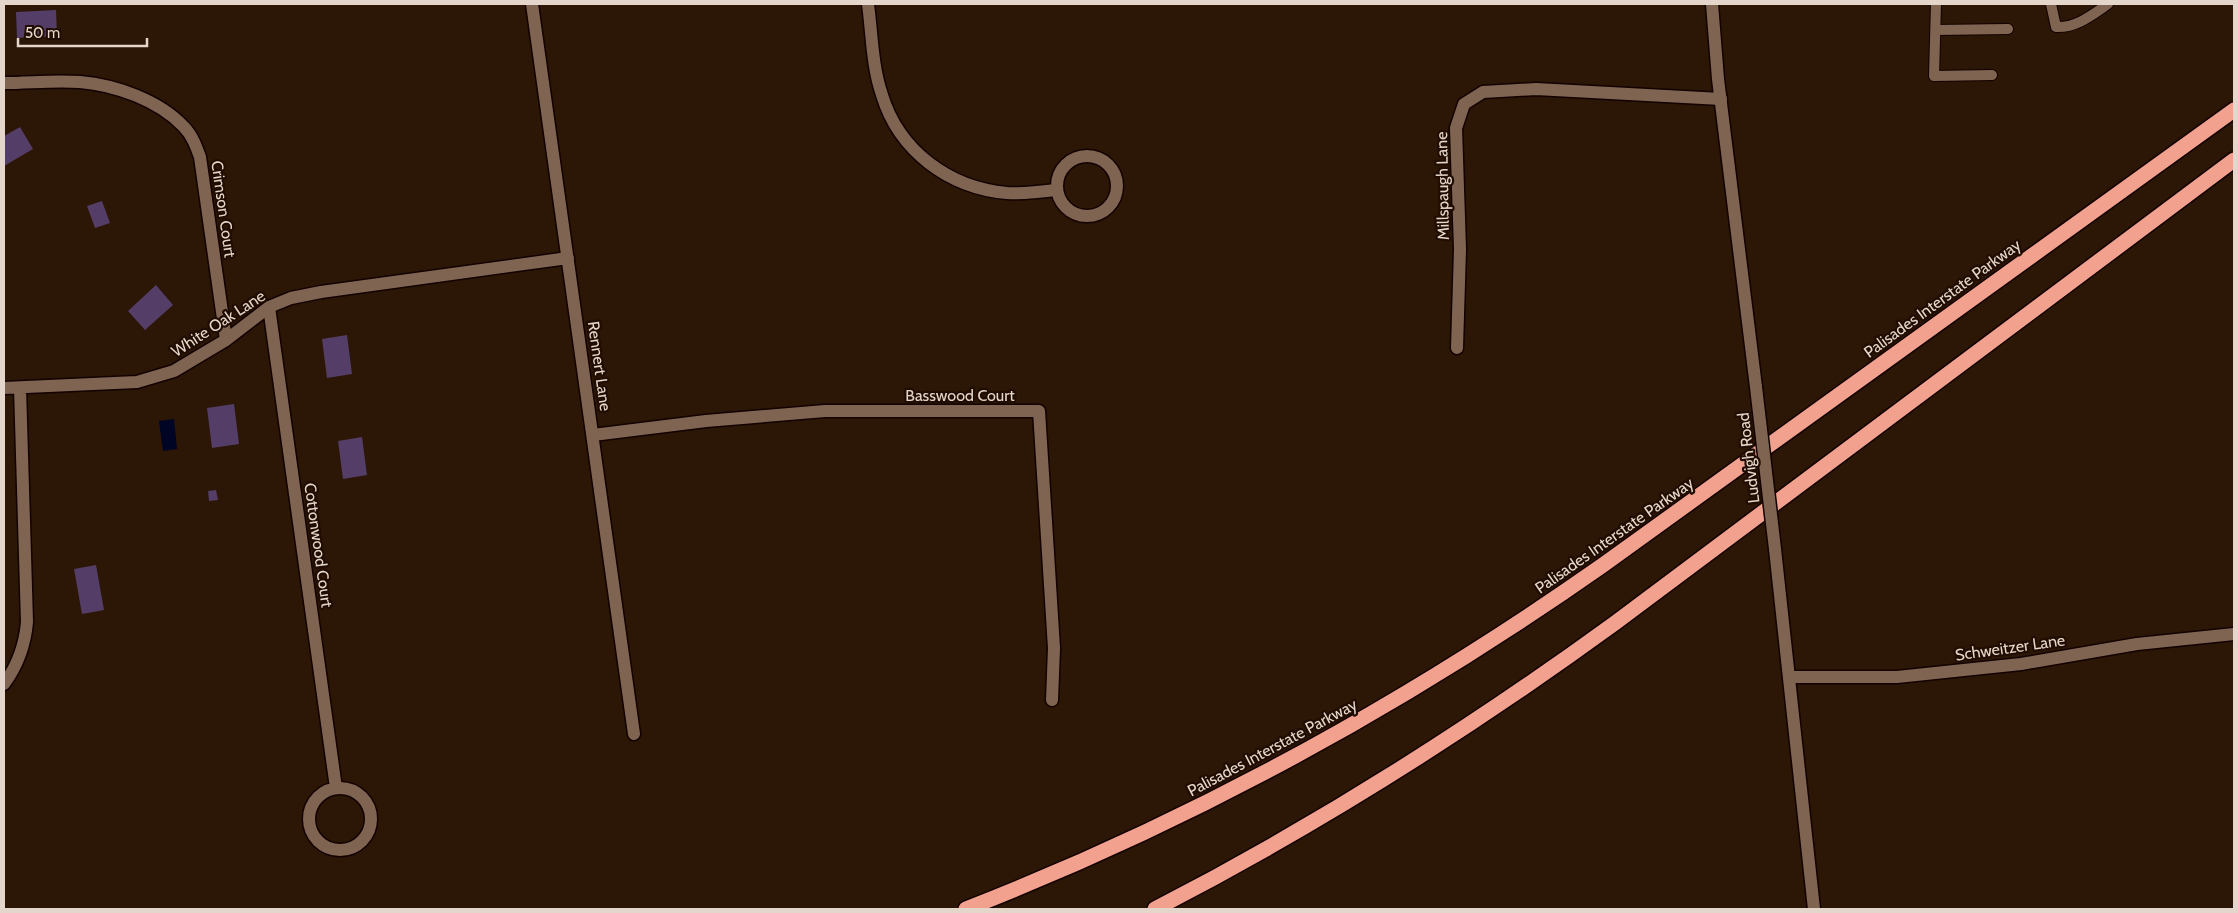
<svg xmlns="http://www.w3.org/2000/svg" width="2238" height="913" viewBox="0 0 2238 913" font-family="Cabin,sans-serif">
  <style>
    .water { fill: #000525 }
    .building { fill: #543e68 }
    .lines { fill: none; stroke-linecap: round; stroke-linejoin: round }
    .service-casing { stroke: #130200; stroke-width: 12 }
    .minor-casing { stroke: #130200; stroke-width: 15 }
    .tertiary-casing { stroke: #130200; stroke-width: 15 }
    .motorway-casing { stroke: #130200; stroke-width: 18 }
    .service { stroke: #7f6451; stroke-width: 10 }
    .minor { stroke: #7f6451; stroke-width: 12 }
    .tertiary { stroke: #7f6451; stroke-width: 12 }
    .motorway { stroke: #f2a18e; stroke-width: 15 }
    .tertiary-bridge-casing { stroke: #130200; stroke-width: 15; stroke-linecap: butt }
    .tertiary-bridge { stroke: #7f6451; stroke-width: 12 }
    .labels { text-anchor: middle; stroke-width: 4.5; stroke-linejoin: round; paint-order: stroke }
    .street-label { font-size: 16px; fill: #e5d6cb; stroke: #210c00 }
  </style>
  <rect width="100%" height="100%" fill="#2c1605"/>
  <path class="water" d="M174 419 177 449 163 451 159 421Z"/>
  <path class="building" d="M56 10 57 36 17 38 16 12Z
    M20 127 33 149 4 166V136Z
    M102 201 110 223 95 228 87 206Z
    M156 285 173 305 145 330 128 311Z
    M347 335 352 374 327 378 322 339Z
    M234 404 239 444 212 448 207 408Z
    M362 437 367 475 343 479 338 441Z
    M216 490 218 500 209 501 208 491Z
    M96 565 104 610 82 614 74 569Z"/>
  <g class="lines">
    <g class="service-casing">
      <path id="service" d="M1936 4 1934 76 1992 75
        M2051 4 2056 27C2076 28 2092 15 2108 4
        M1936 30 2008 29"/>
    </g>
    <g class="minor-casing">
      <path id="minor" d="M532 4 634 734
        M868 4C872 34 872 66 882 95 899 151 949 188 1007 193 1023 194 1040 192 1056 190
        M4 83C29 83 55 80 80 82 115 85 159 100 184 127 192 135 196 146 200 157L226 340
        M1057 186a30 30 0 1 1 60 0a30 30 0 1 1-60 0Z
        M269 307 336 788
        M1457 348 1460 249 1456 128 1464 104 1483 92 1536 89 1721 99
        M4 388 137 382 174 371 226 340 269 307 291 298 321 292 568 258
        M593 435 706 421 825 411H1039L1054 648 1052 700
        M1789 677H1897L2021 664 2137 644 2234 634
        M4 684C18 665 25 645 27 622L20 388
        M309 819a31 31 0 1 1 62 0a31 31 0 1 1-62 0Z"/>
    </g>
    <g class="tertiary-casing">
      <path id="tertiary" d="M1712 4 1718 79 1756 387
        M1775 549 1814 909"/>
    </g>
    <g class="motorway-casing">
      <path id="motorway" d="M966 909C1192 821 1405 704 1603 565L2234 110
        M1155 909C1316 826 1468 730 1615 623L2234 160"/>
    </g>
    <use href="#service" class="service"/>
    <use href="#minor" class="minor"/>
    <use href="#tertiary" class="tertiary"/>
    <use href="#motorway" class="motorway"/>
    <g class="tertiary-bridge-casing">
      <path id="tertiary-bridge" d="M1756 387 1775 549"/>
    </g>
    <use href="#tertiary-bridge" class="tertiary-bridge"/>
  </g>
  <g class="labels">
    <g class="street-label">
      <text transform="translate(1442 186) rotate(-91)" y="6">Millspaugh Lane</text>
      <text transform="translate(224 209) rotate(82)" y="6">Crimson Court</text>
      <text transform="translate(1942 298) rotate(-36)" y="6">Palisades Interstate Parkway</text>
      <text transform="translate(218 323) rotate(-33)" y="6">White Oak Lane</text>
      <text transform="translate(600 366) rotate(82)" y="6">Rennert Lane</text>
      <text x="960" y="401">Basswood Court</text>
      <text transform="translate(1748 458) rotate(-97)" y="6">Ludvigh Road</text>
      <text transform="translate(1614 535) rotate(-35)" y="6">Palisades Interstate Parkway</text>
      <text transform="translate(319 545) rotate(82)" y="6">Cottonwood Court</text>
      <text transform="translate(2010 647) rotate(-8)" y="6">Schweitzer Lane</text>
      <text transform="translate(1272 747) rotate(-28)" y="6">Palisades Interstate Parkway</text>
    </g>
  </g>
  <rect width="2238" height="913" fill="none" stroke="#e5d6cb" stroke-width="10"/>
  <path d="M18 38v8h129v-8" fill="none" stroke="#e5d6cb" stroke-width="2.5"/>
  <text x="25" y="38" font-size="15" fill="#e5d6cb" stroke="#210c00" stroke-width="4" paint-order="stroke">50 m</text>
</svg>
